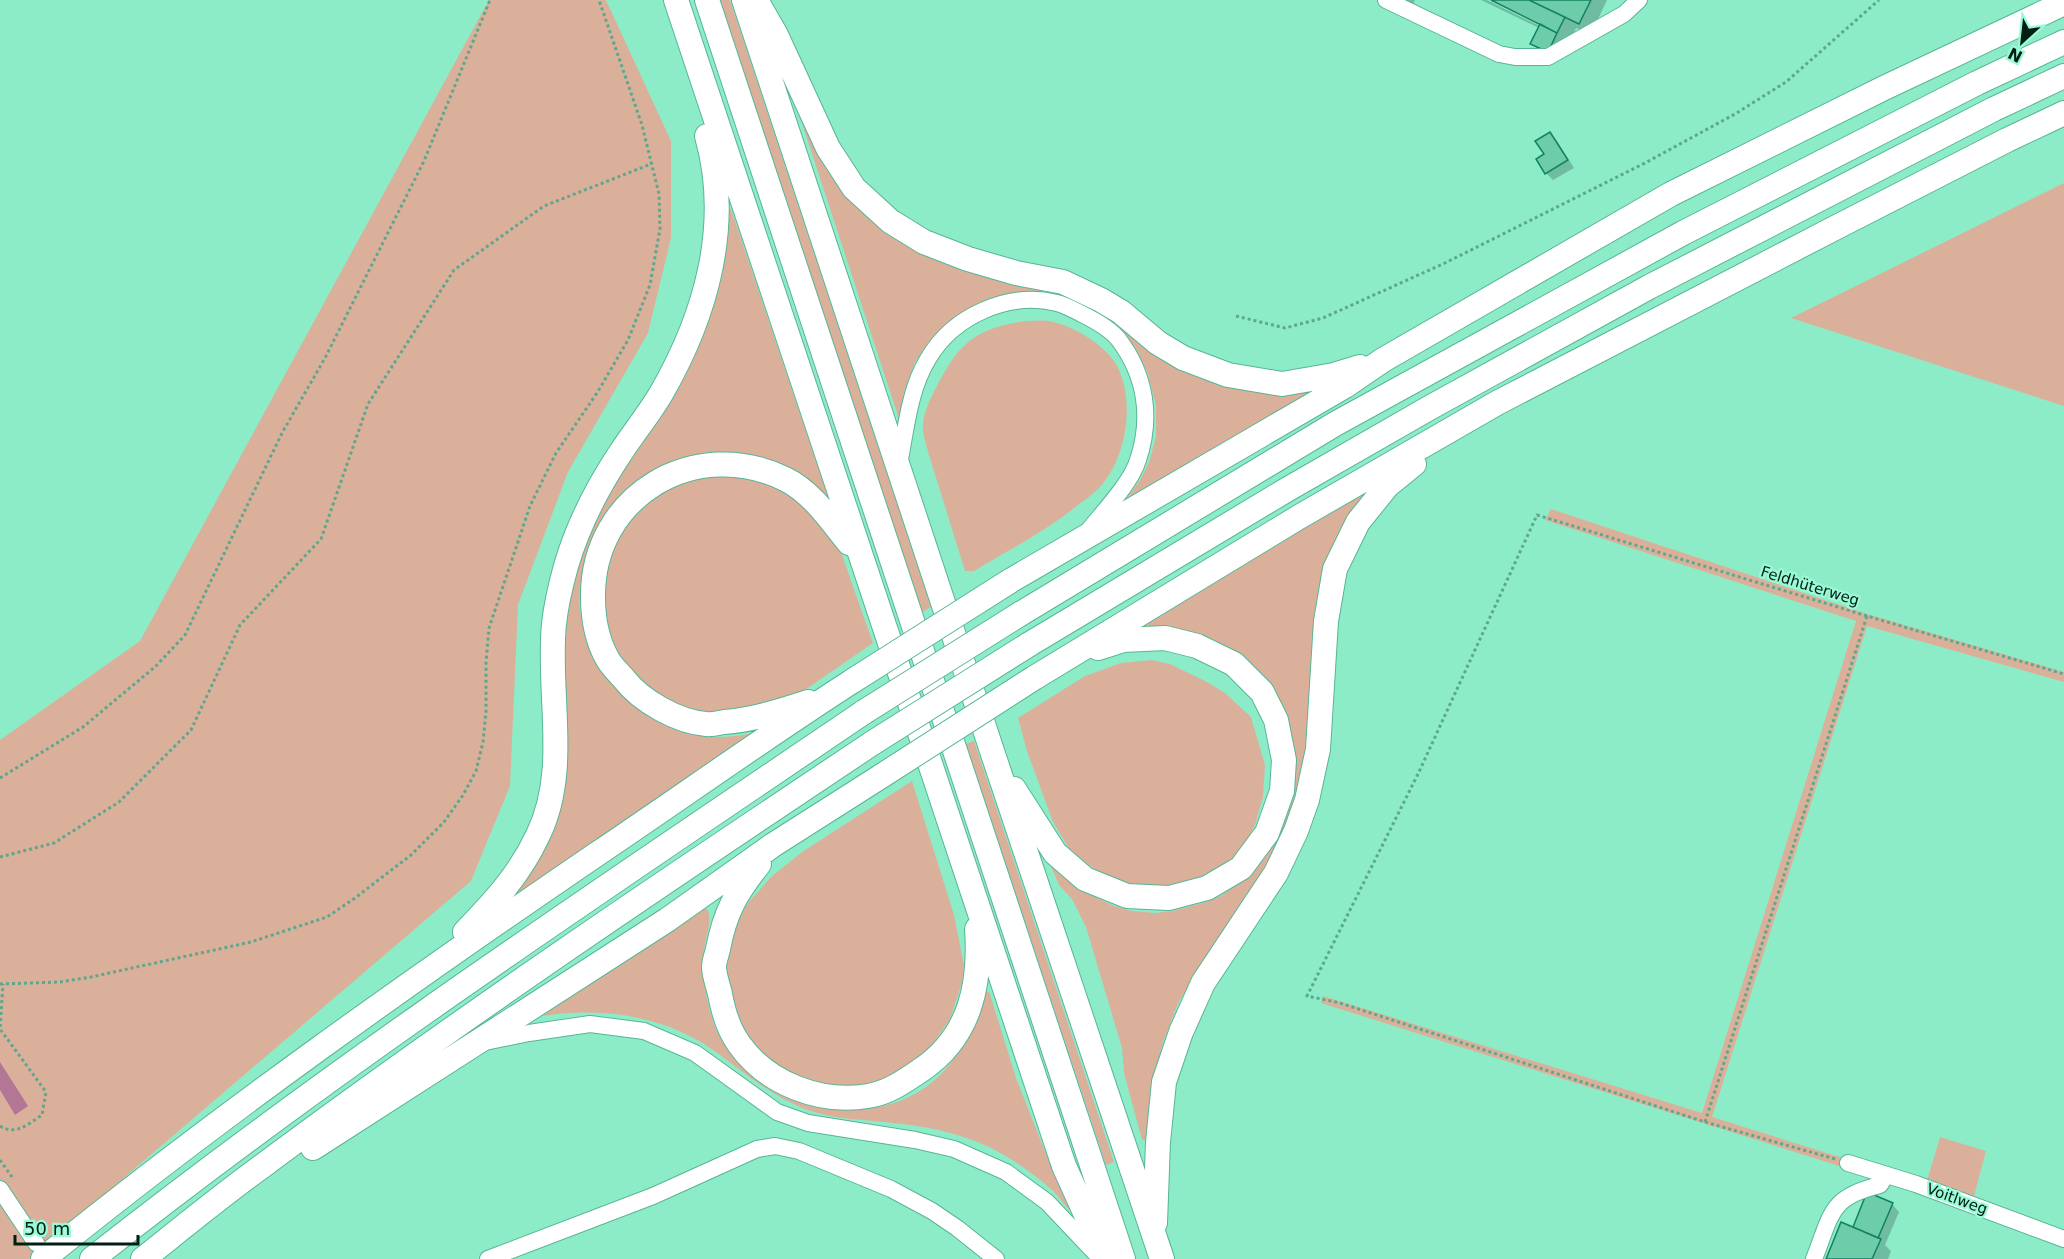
<svg xmlns="http://www.w3.org/2000/svg" width="2064" height="1259" viewBox="0 0 2064 1259" font-family="'DejaVu Sans',sans-serif">
  <style>
    .green { fill: #dbb09b }
    .water { fill: #b37795 }
    .shadow { fill: #0003 }
    .building { fill: #6dcca9; stroke: #128162; stroke-width: 1.5 }
    .lines { fill: none; stroke-linecap: round; stroke-linejoin: round }
    .minor-casing { stroke: #56b694; stroke-width: 18 }
    .highway-casing { stroke: #56b694; stroke-width: 26 }
    .path { stroke: #5ea78c; stroke-width: 3; stroke-dasharray: 3 3; stroke-linecap: butt }
    .minor { stroke: #fff; stroke-width: 16 }
    .highway { stroke: #fff; stroke-width: 24 }
    .highway-bridge-casing { stroke: #56b694; stroke-width: 26; stroke-linecap: butt }
    .highway-bridge { stroke: #fff; stroke-width: 24 }
    .labels { text-anchor: middle; stroke-width: 4.5; stroke-linejoin: round; paint-order: stroke }
    .street-label { font-size: 15px; fill: #011e15; stroke: #9afad5 }
  </style>
  <rect width="100%" height="100%" fill="#8decc8"/>
  <path class="green" d="M489 0H606L671 141V238L648 333 568 472 518 605 510 786 471 881 29 1259H0V740L140 641Z
    M720 0H730L931 607 922 612Z
    M795 102 872 214 1044 287 1072 297 1118 323 1163 356 1328 386 1126 500 1140 480 1149 462 1156 437V406L1148 374 1135 347 1117 328 1044 293 1000 295 962 312 934 335 915 362 904 392 900 422Z
    M2064 183V406L1791 318Z
    M731 209 829 500 716 454C650 455 595 507 583 570 580 585 578 601 581 616 595 686 659 745 734 736 741 736 749 733 756 732L515 898 513 896 522 885 562 684 566 616 572 581 587 536 609 492 662 408 724 213Z
    M1025 321C1033 321 1041 320 1048 321 1071 324 1105 345 1116 364 1136 399 1127 459 1099 488 1093 494 1085 500 1078 505 1046 531 1009 550 974 571H965C956 542 947 513 938 484 933 467 926 448 923 431 922 415 929 401 936 388 959 342 975 329 1025 321Z
    M719 470 786 489 829 531 842 555 873 643 799 694 738 715 692 712 651 693 613 649 604 623V567L632 512 659 489Z
    M1360 492 1363 497 1348 516 1330 553 1310 729 1301 778 1288 822 1277 846 1254 887 1179 1001 1163 1042 1150 1092 1147 1140H1142L1124 1073 1122 1048 1086 927 1072 899 1059 885 1050 864 1070 882 1097 898 1114 906 1132 911 1155 913 1172 911 1206 902 1221 896 1251 873 1282 825 1264 686 1134 631Z
    M1551 509 1867 614 2064 672V682L1867 626 1712 1117 1926 1184 1940 1137 1986 1151 1973 1200 1983 1216 1830 1163 1321 1003 1323 996 1702 1113 1856 621 1545 520Z
    M1152 660 1170 664 1207 682 1225 693 1251 717 1265 765 1263 797 1255 825 1242 851 1215 873 1189 885 1144 887 1128 884 1099 872 1071 852 1053 822 1027 751 1018 718 1085 676 1121 663Z
    M974 741 1114 1162 1106 1165 966 744Z
    M912 781 954 915 964 965 962 983 950 1019 926 1054 887 1079 862 1086 827 1085 810 1082 779 1066 751 1042 732 1008 725 972 728 943 733 928 748 903 771 877 802 852Z
    M702 907 708 910C712 923 706 936 704 950 700 972 709 1020 721 1039 763 1111 881 1137 942 1073 964 1050 974 1022 985 993L989 991 1016 1078 1050 1164 1070 1203 1071 1211C1064 1206 1060 1197 1053 1191 1026 1167 995 1146 960 1136 942 1130 921 1126 902 1124 867 1119 833 1121 800 1107 767 1093 741 1070 713 1050 663 1015 601 1007 543 1016L548 1011Z"/>
  <path class="water" d="M0 1062 28 1106 15 1115 0 1090Z"/>
  <path class="shadow" d="M1392 0H1415L1411 9Z
    M1481 0H1487L1546 29 1547 26 1494 0H1607L1591 34 1576 28 1569 43 1539 51 1532 43 1539 28Z
    M1550 134 1557 141 1574 168 1553 180 1546 173V155Z
    M1892 1204 1899 1212 1885 1245 1891 1251 1888 1259H1827L1859 1231 1855 1227Z"/>
  <path class="building" d="M1491 0H1529L1565 17 1557 33Z
    M1529 0H1591L1579 24Z
    M1540 24 1557 33 1548 52 1530 44Z
    M1550 132 1568 160 1545 174 1536 159 1544 154 1535 141Z
    M1867 1192 1893 1203 1878 1238 1853 1227Z
    M1841 1222 1881 1239 1872 1259H1826Z"/>
  <g class="lines">
    <g class="minor-casing">
      <path id="minor" d="M1386 0 1499 54 1515 57H1548L1624 14 1639 0
        M899 464C906 430 909 390 928 359 953 316 1008 291 1057 303 1065 305 1074 310 1082 314 1094 320 1111 329 1119 340 1146 376 1152 418 1138 460 1131 483 1103 512 1088 531
        M485 1042 529 1033 590 1024 644 1031 695 1053 777 1112 808 1123 915 1140 954 1149 1006 1172 1047 1202 1101 1259
        M1848 1163 1916 1184 2064 1239
        M0 1189 36 1243
        M488 1259 653 1196 757 1149 775 1146 799 1151 891 1189 932 1211 957 1228 996 1259
        M1814 1259C1832 1214 1829 1197 1880 1185L1886 1175"/>
    </g>
    <g class="highway-casing">
      <path id="highway" d="M676 0 1064 1166 1106 1259
        M707 0 1123 1259
        M744 0 994 757 1162 1259
        M756 0 776 35 828 148 854 188 890 221 924 242 968 259 1016 273 1063 282 1101 300 1121 312 1158 343 1183 358 1228 375 1282 384 1334 375 1360 367
        M1010 581 1345 386 1383 360 1671 194 1884 88 2064 3
        M1020 614 1335 424 1683 233 1977 83 2064 42
        M1028 645 1288 489 1431 407 1649 287 1994 109 2064 76
        M1034 678 1299 517 1497 403 1829 231 2007 140 2064 113
        M808 702C780 711 753 720 724 722 718 723 712 725 706 724 678 722 641 701 624 679 619 673 611 666 607 658 597 640 593 617 593 597 592 495 696 435 785 479 812 492 831 521 849 543
        M1014 789 1055 853 1085 879 1127 896 1169 898 1207 888 1241 868 1267 833 1282 791 1284 760 1276 720 1262 692 1234 664 1197 646 1165 638 1123 640 1098 648
        M759 864C736 893 725 912 718 949 717 954 714 961 714 967 714 975 718 985 720 994 723 1011 729 1030 739 1044 767 1084 821 1104 868 1096 888 1093 905 1081 921 1070 970 1037 981 985 977 929
        M465 932C495 901 520 874 538 835 570 770 547 693 554 624 556 605 561 584 566 566 578 525 597 488 621 452 634 432 650 413 662 392 706 315 732 225 707 136
        M313 1148 667 920 773 845 883 775
        M1155 1223 1158 1142 1164 1082 1181 1032 1203 983 1276 873 1296 831 1307 800 1318 749 1326 621 1335 569 1358 522 1387 486 1414 464
        M43 1259C221 1115 408 983 597 854 683 796 767 736 854 680
        M92 1259C340 1063 603 889 864 712
        M143 1259C182 1228 221 1196 261 1167 461 1018 667 880 874 742"/>
    </g>
    <path class="path" d="M1236 316 1285 328 1323 318 1445 263 1645 163 1735 114 1786 82 1879 0
      M0 778 83 727 156 666 185 635 282 433 325 358 424 161 490 0
      M0 857 54 843 119 802 191 730 240 625 321 539 368 404 454 270 544 206 651 164
      M0 984 60 982 91 977 251 942 327 917 355 898 411 855 444 822 463 795 476 771 483 742 486 712V662L489 628 530 506 556 453 597 393 628 340 650 285 660 229 659 194 642 125 599 0
      M1705 1122 1867 616
      M0 1126C16 1136 28 1124 42 1115L46 1092 0 1029 3 984
      M1835 1159 1705 1122 1340 1003 1307 996 1418 774 1537 515 1867 616 2064 674
      M0 1160 12 1177"/>
    <use href="#minor" class="minor"/>
    <use href="#highway" class="highway"/>
    <g class="highway-bridge-casing">
      <path id="highway-bridge" d="M854 680 1010 581
        M864 712 1020 614
        M874 742 1028 645
        M883 775 1034 678"/>
    </g>
    <use href="#highway-bridge" class="highway-bridge"/>
  </g>
  <g class="labels">
    <g class="street-label">
      <text transform="translate(1810 586) rotate(17)" y="5">Feldhüterweg</text>
      <text transform="translate(1957 1199) rotate(20)" y="5">Voitlweg</text>
    </g>
  </g>
  <g transform="translate(2022 42) rotate(207)" stroke="#9afad5" stroke-width="4.5" paint-order="stroke">
  <path d="M0-4.5L10 22L0 15L-10 22Z" fill="#011e15"/>
  <text y="-9" font-size="16" font-weight="bold" text-anchor="middle" fill="#011e15">N</text>
  </g>
  <path d="M15 1235v9h123v-9" fill="none" stroke="#011e15" stroke-width="3"/>
  <text x="24" y="1235" font-size="18" fill="#011e15" stroke="#9afad5" stroke-width="4.5" paint-order="stroke">50 m</text>
</svg>
